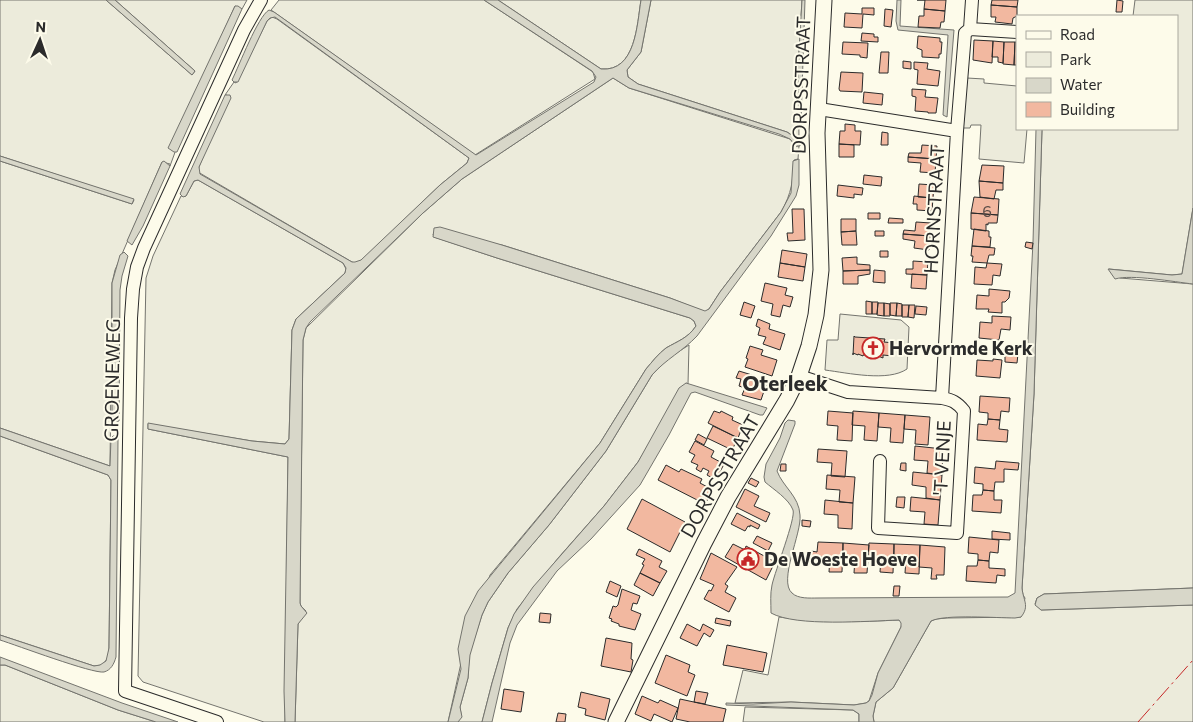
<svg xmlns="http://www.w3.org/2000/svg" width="1193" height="722" viewBox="0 0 1193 722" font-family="Commissioner,sans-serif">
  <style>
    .green { fill: #ecebdb; stroke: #74746e }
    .water { fill: #d8d7c9; stroke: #74746e }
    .building { fill: #f2b8a0; stroke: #2b2b2b }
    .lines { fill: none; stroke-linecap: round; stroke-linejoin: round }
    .minor-casing { stroke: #2b2b2b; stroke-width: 14 }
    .tertiary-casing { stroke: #2b2b2b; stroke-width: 17 }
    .minor { stroke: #fdfbea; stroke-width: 12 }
    .tertiary { stroke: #fdfbea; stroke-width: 15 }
    .power { stroke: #c62828; stroke-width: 1; stroke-dasharray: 18 4 2.5 4; stroke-linecap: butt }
    .labels { text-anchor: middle; stroke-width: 4; stroke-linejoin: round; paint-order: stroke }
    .number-label { font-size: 16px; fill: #5d4e48 }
    .street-label { font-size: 19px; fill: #2b2b2b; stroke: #fdfbea }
    .poi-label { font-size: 19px; font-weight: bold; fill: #2b2b2b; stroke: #fdfbea; text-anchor: start }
    .quarter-label { font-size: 21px; font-weight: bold; fill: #2b2b2b; stroke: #fdfbea }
  </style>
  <rect width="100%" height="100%" fill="#fdfbea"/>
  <path class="green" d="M0 0H106L192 75 195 71 115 0H247L242 9 235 6 201 81 170 166V164L162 162 115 270 112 283 110 466 0 428V161L132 204 134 200 0 156Z
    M279 0H484L593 72 595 79 475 155 271 10Z
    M498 0H641C637 24 636 72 601 69Z
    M651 0H802L798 68 799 139 787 132 638 84 628 77 627 70 641 52Z
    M1135 0H1193V208L1182 274 1172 275 1109 269 1120 278 1193 284V588L1044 594 1037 598 1035 604 1041 610 1193 605V722H874L873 716 876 702 893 688 931 621 936 619 947 618 1021 617 1025 598 1023 595 1022 588 1034 394 1042 129H1177V16H1133Z
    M272 17 277 19 469 158 467 163 440 185 362 260 355 263 352 262 198 172 199 167 227 95H225L234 82 236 83 267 21Z
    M613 78 629 88 790 139 796 146H799L798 159 794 160C793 180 792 193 781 212L720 292 709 309 705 312 670 298 502 245 433 234 434 237 497 258 690 318 694 321 696 326C688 338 678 341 666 348 658 354 652 362 646 369L600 443 490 575 461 663 448 722H295L298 624 306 611 301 606 300 603V572L303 340 306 328 423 213 462 179Z
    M967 78 984 79V83L1017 86V129H1027L1024 163 979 159 981 125H971L970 128H963Z
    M198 180 343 263 346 269 345 273 296 319 292 330 289 439 285 444 252 441 148 424V429L288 457 285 722H264L143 682 138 676 146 278 153 256 181 196H186L194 181Z
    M840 314 901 320 909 327 907 369C888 382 848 373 825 370L827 340H838Z
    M689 345 688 384 686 383 638 462 604 506 559 557 517 609 508 628 492 683 482 722H458L461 714 460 707 468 678 469 655 482 615 488 602 508 573 549 525 606 451 652 375 667 359Z
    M0 436 108 475 111 480 109 648 108 658 102 665 94 666 0 635Z
    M779 617C819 623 859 622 899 620L902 623 901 627 878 673 869 701 866 703 854 705 791 702 735 703 743 670 768 675Z
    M0 665H5L118 710 156 722H0Z
    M745 707 853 710 859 714V722H743Z"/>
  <path class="water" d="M106 0H115L195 71 192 75Z
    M484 0H498L601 69C636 72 637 24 641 0H651L641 52 627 70 628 77 638 84 787 132 800 141V146H796L790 139 779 134 629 88 613 78 462 179 423 213 310 322 306 328 303 340 300 603 301 606 307 613 298 624 295 722H285L284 691 288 457 148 429V423L252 441 285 444 289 439 292 330 296 319 345 273 346 268 343 263 198 180 194 181 186 196 183 197 180 194 225 95H230L231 98 199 167 200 174 352 262H355L361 260 440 185 467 163 469 158 275 17 270 18 267 21 238 82H234L232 80C239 66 258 16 269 10L274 12 476 155 594 82 596 77 592 71Z
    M802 0H805L801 121 799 122 798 68Z
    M897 0H901L900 26 954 30 947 117 943 115 948 35 898 30 896 21Z
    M235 6H238L242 9 177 152H174L168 148Z
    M1036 129H1042L1034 394 1022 588C1023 600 1030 606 1021 617L1015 618C997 618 945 614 931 621L893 688 876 702 873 716 874 722H859V714L853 710 726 705V703L753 704 791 702 854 705 866 703 869 701 872 695 878 673 901 627V623L899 620C868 621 796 627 771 613 771 603 770 594 772 585 775 571 796 518 793 510 789 499 773 489 765 482L764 477 766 464 780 438 785 423 788 420 795 421V424L777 471C783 487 799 496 800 515 802 533 778 581 792 593 798 599 810 598 818 598L1008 597 1015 593 1033 242Z
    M0 156 134 199 132 204 0 161Z
    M799 159V185L796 196 771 236 697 336C683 351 666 359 652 375L606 451 549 525 508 573 488 602 482 615 470 655 468 678 460 707 462 717 458 722H448L461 669 458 649 465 616 478 591 600 443 646 369C652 362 658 354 666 348 678 341 688 338 696 326L694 321 690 318 497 258 433 237 434 228 440 227 502 245 670 298 705 311 709 309 720 292 781 212 791 193 793 161Z
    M164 161 170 166 143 226 132 245 127 241 162 162Z
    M1193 208V284C1175 282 1131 274 1115 279L1108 269 1172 275 1182 274Z
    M124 252 128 256 122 276 120 290 119 421 112 422V283L120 255Z
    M686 383 767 408 763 415H760L695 392 691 393 669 435 640 485 591 539 557 571 517 625 510 643 492 722H482L492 683 508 628 514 614 533 587 604 506 638 462 679 388Z
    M0 428 110 466 111 438 113 436H117L118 439 116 657C114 664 111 670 104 672 93 674 16 645 0 640V635L94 666 100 665 106 661 109 648 111 480 108 475 0 436Z
    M1193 588V605L1041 610 1035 605 1037 598 1044 594Z
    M0 657 122 703 178 722H156L118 710 5 665H0Z"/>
  <path class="building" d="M917 0H946L945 11 924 9 925 0Z
    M992 0H1018L1017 7 991 5Z
    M1117 0 1123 1 1122 12H1116Z
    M991 5 1017 7V16L1013 18 1012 24 995 22 996 17H991Z
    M862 8H874V15L863 14 862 28 844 27 845 13 862 14Z
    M885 9 893 10 891 27 884 26Z
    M924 9 945 11 944 22H941L940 28 918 27 919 16H924Z
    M862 33 874 34V37H878V42L861 41Z
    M918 36 940 38V42H942L941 54H939V58L922 57V50L917 48Z
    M974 40 993 41 992 63 973 60Z
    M993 41 1004 42 1003 63 998 62V57H992Z
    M843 42 868 43 867 58 860 57V55L842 54Z
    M1004 42H1015L1014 65 1003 64Z
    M1015 42H1017V65H1014Z
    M881 52H889L888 73H879Z
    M903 61 911 62V69L903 68Z
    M914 62 928 63 927 69 940 71 938 86 917 84 918 70 914 69Z
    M841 72 863 73 862 92 840 91 839 89Z
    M912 89 926 90 925 97 938 98 936 113H928V112L915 111 916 97 912 96Z
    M864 92 883 94 882 105 863 103Z
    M845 124 855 125V131H861L860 145 839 144 840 131H845Z
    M882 132 888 133V145H881Z
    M839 144 854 145V157H839Z
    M922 145 937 146 936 159 908 157 909 153H921Z
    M908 157 936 159 935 173 920 172 921 163 908 162Z
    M982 165 1004 166 1003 183 979 181Z
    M864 175 882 177 881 186 863 184Z
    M979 181 1003 183V190H996L994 199 980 197Z
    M919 184 934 185 933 198 918 197Z
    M838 185 863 188 862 195 854 194V198L837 196Z
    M914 196 933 198 932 211 917 210V204H913Z
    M974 197 999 199 998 215 971 213Z
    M792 209H804L805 240 788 241 787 233H793Z
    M868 213H880V219H868Z
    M971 213 998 215 997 223H988V225L986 224V231L971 229Z
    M889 218 903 219V223H888Z
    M841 219H856V231L841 232Z
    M916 222 931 223 930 236 903 234 904 230 915 231Z
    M974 229 989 231V237H991L990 247 972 246Z
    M856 231 857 245H842L841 232Z
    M875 231H884V236H875Z
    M903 234 930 236 929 250 914 248 915 241 903 239Z
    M1026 242 1033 243 1032 249 1025 247Z
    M972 246 995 248 994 255H989L987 263 972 262 973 256H971Z
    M782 250 807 254 805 267 780 263Z
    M880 251H888V257H880Z
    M857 257V264L870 265V270L843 271 842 258Z
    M913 261 928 262 927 275 906 274V269H913Z
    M780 263 805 267 803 281 778 277Z
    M987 263 1002 264 1000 276 993 275 992 285 974 284 975 267 986 268Z
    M870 270V274L858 276V284H843V271Z
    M874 270 885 271V283L873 282Z
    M912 274 927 275 926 289 911 288Z
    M765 283 787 288 785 295 793 297 790 307 783 305 780 317 771 315 773 304 761 301Z
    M989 289 1010 291 1009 298 1005 302H1002V313L988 312 989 309H976L977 295 989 296Z
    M866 301 872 302V314H866Z
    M744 302 755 306 751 318 740 315Z
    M872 302H878L877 314H872Z
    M878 303H884V316L877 315Z
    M884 303 890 304V316H884Z
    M890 303H897L896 316 890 315Z
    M897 303 902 304V316H896Z
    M902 305H909L908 317H902Z
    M909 305H915L914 318 908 317Z
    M916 306 927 307 926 315 915 314Z
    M992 316 1011 317 1010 330 1001 329 999 340 979 338 980 322 992 323Z
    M758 319 770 324 769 329 785 334 780 350 763 344 766 337 758 335 760 328 756 326Z
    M854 336 855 337 885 339 884 342 894 343 893 356 883 355V358L878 356V357L877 356 872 357V356L868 355 867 356V355H863V356L858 354V355L853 353V355Z
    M750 346 763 350 761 355 777 360 772 376 745 367 748 359 746 358Z
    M1005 353 1018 354 1017 363 1005 362Z
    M993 359 1002 360 1000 378 976 376 977 360 993 361Z
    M739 371 752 375 750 380 766 385 761 400 742 395 745 388 739 386 741 379 736 378Z
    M980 396 1010 398 1009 412 1001 411 1000 420 988 419V413L979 412Z
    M714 411 720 413 721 411 733 417 732 420 743 425 738 438 708 423Z
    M828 411 853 413 852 441 837 440 838 426 827 425Z
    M853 411 879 413 877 441 864 440 865 426 852 425Z
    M879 413 905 415 903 443 890 442 891 428 878 427Z
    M905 415 930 417 928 445 915 444 916 430 904 429Z
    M988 419 1000 420 999 429 1008 430 1007 442 977 440 978 424 987 425Z
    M713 426 738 438 732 450 707 438Z
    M698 434 707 439 704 445 695 440Z
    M695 441 714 451 711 457 724 464 718 476 716 475 714 479 707 475 709 471 703 468 701 472 696 469 698 465 691 462 695 455 689 452Z
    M915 446 943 449 942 475 927 473 928 461 914 460Z
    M818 449 847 451 845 477 831 476 832 463 817 462Z
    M996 461 1019 463 1018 470 1004 469V482H995L994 491 983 490V484L974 483 975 467 995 469Z
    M901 463H906V471L900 470Z
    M781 464H786V471H780Z
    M666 465 679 472 681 469 702 479 700 483 713 490 705 504 658 480Z
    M913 472 942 475 940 500 926 498V487L912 485Z
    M827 475 855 477 853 503 839 502 840 490 826 489Z
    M751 478 759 482 756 487 748 483Z
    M745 489 759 496 754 506 770 513 766 522 736 507Z
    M983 490 994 491V500H1002L1001 513 972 511 973 495H982Z
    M897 497H905L904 508 896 507Z
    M911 497 940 500 938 525 924 524 925 512 910 511Z
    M642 499 685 522 670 552 627 529Z
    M825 500 853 503 852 529 838 528V515L824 514Z
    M737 513 760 525 758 529 750 525V527L748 526 745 531 731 524Z
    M802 520 811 521 810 527 802 526Z
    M992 531 1010 533V540L992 539Z
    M757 536 772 543 768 551 753 543Z
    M969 537 999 540 998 553 990 552 989 561 978 560V554L968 553Z
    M818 542 843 543 842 572H829L830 557 810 556 811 551 817 552Z
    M843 543 869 545 867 573H854L855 558H843Z
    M869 543 894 544 893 573 880 572 881 558 868 557Z
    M733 544 745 550 746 546 775 562 766 580 725 557Z
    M894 544 920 545 919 574 905 573 906 559 894 558Z
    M920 545 945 547 944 575H936L937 579H931L932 568 919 567Z
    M639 549 662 561 659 567 667 571 660 583 640 573 644 565 642 564 645 559 636 555Z
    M711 553 737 567 725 584 728 586 725 592 736 598 729 612 704 599 709 590 711 591 714 585 700 579Z
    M978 560 989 561V568L1005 569V576L997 575 996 583 966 581 967 566H977Z
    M640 573 660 583 653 596 634 585Z
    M610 581 621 586 617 597 606 592Z
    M894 586H900L899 596H893Z
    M622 589 640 596 637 604 633 603 631 610 641 614 635 630 619 626V624L611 621 612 619 609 618 613 606 616 607 618 605Z
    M540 613 551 614 550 623 539 622Z
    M716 618 731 621 730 626 715 623Z
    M687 624 700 631 703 624 714 630 710 637 704 633 697 646 680 638Z
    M606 638 632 643 631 659 633 660 631 672 601 666Z
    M727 645 767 653 763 672 723 665Z
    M666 655 690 665 688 672 695 675 687 696 655 683Z
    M504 689 524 692 521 712 501 709Z
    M696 691 708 693 705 704 694 702Z
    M581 692 610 699 605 720 585 715 586 709 578 707Z
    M642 696 658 703 660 700 678 708 672 722 654 714 651 721 635 714Z
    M680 699 726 709 723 722H690L676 719Z
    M558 713 566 714 565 722H556Z"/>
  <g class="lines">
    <g class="minor-casing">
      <path id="minor" d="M970 29 1017 32
        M819 109 957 131 942 398
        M957 131 965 33 970 29 972 0
        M799 376 848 392 942 398C952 400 957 402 964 411L957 533 878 528 880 461
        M217 722 125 691 131 318 133 289 137 267 144 248 244 30 261 0"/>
    </g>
    <g class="tertiary-casing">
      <path id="tertiary" d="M616 722 704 543 728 497 787 400 799 376 809 346 816 315 821 270 817 133 824 0"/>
    </g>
    <use href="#minor" class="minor"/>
    <use href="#tertiary" class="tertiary"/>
    <path class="power" d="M1138 722 1193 660"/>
  </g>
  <defs>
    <g id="church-ring" transform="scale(1.125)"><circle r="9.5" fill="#fdfbea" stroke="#c62828" stroke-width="1.5"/><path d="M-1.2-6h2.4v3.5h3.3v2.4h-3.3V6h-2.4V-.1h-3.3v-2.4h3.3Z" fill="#c62828"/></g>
    <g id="civic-ring" transform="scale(1.125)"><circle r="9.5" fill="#fdfbea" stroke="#c62828" stroke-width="1.5"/><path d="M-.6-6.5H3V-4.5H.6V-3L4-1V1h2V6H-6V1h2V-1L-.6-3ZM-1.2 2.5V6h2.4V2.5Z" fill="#c62828"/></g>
  </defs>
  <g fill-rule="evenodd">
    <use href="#church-ring" x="873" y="348"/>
    <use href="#civic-ring" x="748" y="559"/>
  </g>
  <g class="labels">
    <g class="number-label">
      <text x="987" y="217">6</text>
    </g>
    <g class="street-label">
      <text transform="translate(801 85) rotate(-88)" y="7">DORPSSTRAAT</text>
      <text transform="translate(934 209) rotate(-87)" y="7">HORNSTRAAT</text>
      <text transform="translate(112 380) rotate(-89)" y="7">GROENEWEG</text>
      <text transform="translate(942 458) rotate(-87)" y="7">'T VENJE</text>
      <text transform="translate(720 476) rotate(-60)" y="7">DORPSSTRAAT</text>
    </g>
    <g class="poi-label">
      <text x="889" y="355">Hervormde Kerk</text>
      <text x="764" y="566">De Woeste Hoeve</text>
    </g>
    <g class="quarter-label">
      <text x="785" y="391">Oterleek</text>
    </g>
  </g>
  <rect x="1016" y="15" width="162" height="115" fill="#fdfbea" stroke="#a9a89e"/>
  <rect x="1026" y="31" width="25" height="8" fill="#fdfbea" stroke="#a9a89e"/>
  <text x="1060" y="40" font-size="15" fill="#2b2b2b">Road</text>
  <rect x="1026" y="52" width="25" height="15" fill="#ecebdb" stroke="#a9a89e"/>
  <text x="1060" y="65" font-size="15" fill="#2b2b2b">Park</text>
  <rect x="1026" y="78" width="25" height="15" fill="#d8d7c9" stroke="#a9a89e"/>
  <text x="1060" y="90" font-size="15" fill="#2b2b2b">Water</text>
  <rect x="1026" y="102" width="25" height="15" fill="#f2b8a0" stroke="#a9a89e"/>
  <text x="1060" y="115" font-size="15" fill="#2b2b2b">Building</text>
  <g transform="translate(40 40) rotate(3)" stroke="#fdfbea" stroke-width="4" paint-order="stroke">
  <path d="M0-4L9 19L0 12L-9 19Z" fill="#2b2b2b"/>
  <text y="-8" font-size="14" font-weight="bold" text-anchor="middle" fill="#2b2b2b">N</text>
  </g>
</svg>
